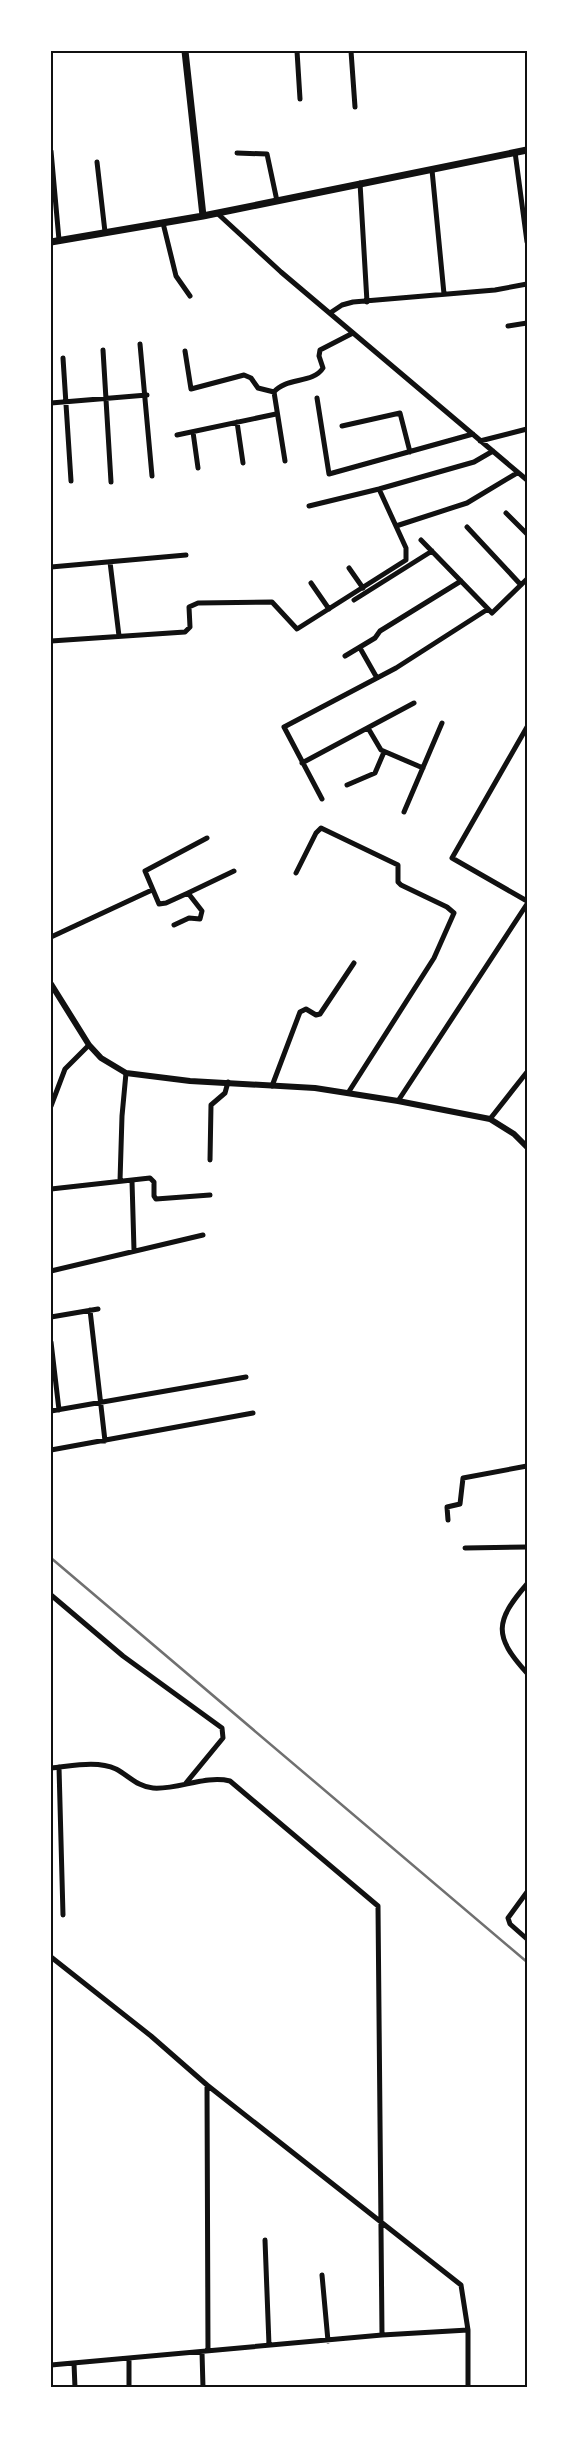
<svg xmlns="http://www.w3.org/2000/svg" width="578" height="2439" viewBox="0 0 578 2439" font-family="'Titillium Web',sans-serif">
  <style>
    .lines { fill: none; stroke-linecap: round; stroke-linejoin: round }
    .minor { stroke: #111; stroke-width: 5 }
    .tertiary { stroke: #111; stroke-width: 6 }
    .secondary { stroke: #111; stroke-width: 7 }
    .rail { stroke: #707070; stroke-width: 2.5 }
    .neatline { fill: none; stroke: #111; stroke-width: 2 }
  </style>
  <rect width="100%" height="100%" fill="#fff"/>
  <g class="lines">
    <path class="minor" d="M297 51 300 99
      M351 51 355 107
      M51 151 59 240
      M515 152 527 242
      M237 153 267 154 277 201
      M97 162 105 232
      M432 170 444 294
      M360 183 367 302
      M217 213 281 272 527 480
      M163 223 176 276 190 296
      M330 313 342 305 353 302 495 290 527 284
      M508 326 527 323
      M140 344 152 476
      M103 350 111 482
      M185 351 191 389 244 375 251 378 258 388 274 392
      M63 358 71 481
      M317 398 329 474 473 434
      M51 403 147 395
      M237 422 243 463
      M342 426 400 413 410 452
      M193 432 198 468
      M177 435 276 414
      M480 441 527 429
      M285 461 274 392C286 377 313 384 323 368L319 356 320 350 353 333
      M309 506 379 489 474 462 493 451
      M506 513 527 534
      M396 526 467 503 517 473
      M467 527 521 585
      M421 540 492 613 527 579
      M110 562 119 636
      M51 567 186 555
      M349 568 363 588
      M311 583 329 609
      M354 600 432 551
      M51 641 185 632 190 627 189 607 198 603 272 602 297 629 406 560V548L379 489
      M360 648 377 678
      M345 656 375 638 380 631 461 581
      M527 727 452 858 527 901
      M368 728 381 750 423 768
      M302 763 414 703
      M347 785 375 773 384 752
      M322 799 284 727 396 668 488 609
      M404 812 442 723
      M296 873 316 833 321 828 398 865V882L401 885 447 907 454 913 434 958 348 1093
      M188 893 234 871
      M174 925 189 918 200 919 202 911 188 893 166 903 159 904 145 871 207 838
      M51 937 152 890
      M272 1086 300 1012 306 1009 316 1015 320 1014 354 963
      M398 1101 527 904
      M51 1106 65 1069 89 1045
      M490 1119 527 1072
      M210 1160 211 1105 225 1093 228 1082
      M120 1181 122 1116 126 1073
      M132 1181 134 1250
      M51 1189 150 1178 154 1182V1196L156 1199 210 1195
      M51 1271 203 1235
      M90 1310 105 1441
      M51 1317 98 1309
      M51 1342 59 1410
      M51 1411 246 1377
      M51 1450 253 1413
      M448 1520 447 1507 460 1504 463 1478 527 1466
      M465 1548 527 1547
      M527 1584C495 1621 493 1636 527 1673
      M51 1595 123 1656 222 1728 223 1738 186 1783
      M59 1767 63 1915
      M51 1768C72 1766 97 1760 116 1769 129 1776 138 1787 153 1788 178 1790 205 1775 230 1781L378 1906 382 2335
      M527 1892 508 1918 510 1924 527 1939
      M51 1957 151 2036 207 2085 208 2351
      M207 2085 461 2285 468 2330
      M265 2240 269 2345
      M322 2275 328 2341
      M202 2352 203 2388
      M74 2363 75 2388
      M51 2365 382 2335 468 2330V2388
      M129 2388V2359"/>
    <path class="tertiary" d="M51 984 89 1045 101 1058 126 1073 190 1081 315 1088 398 1101 490 1119 514 1134 527 1147"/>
    <path class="secondary" d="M185 51 203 216
      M51 242 203 216 527 150"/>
    <path class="rail" d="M51 1558 527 1962"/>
  </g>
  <rect width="578" height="2439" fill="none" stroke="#ffffff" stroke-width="105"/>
  <rect x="52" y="52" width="474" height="2334" class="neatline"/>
</svg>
